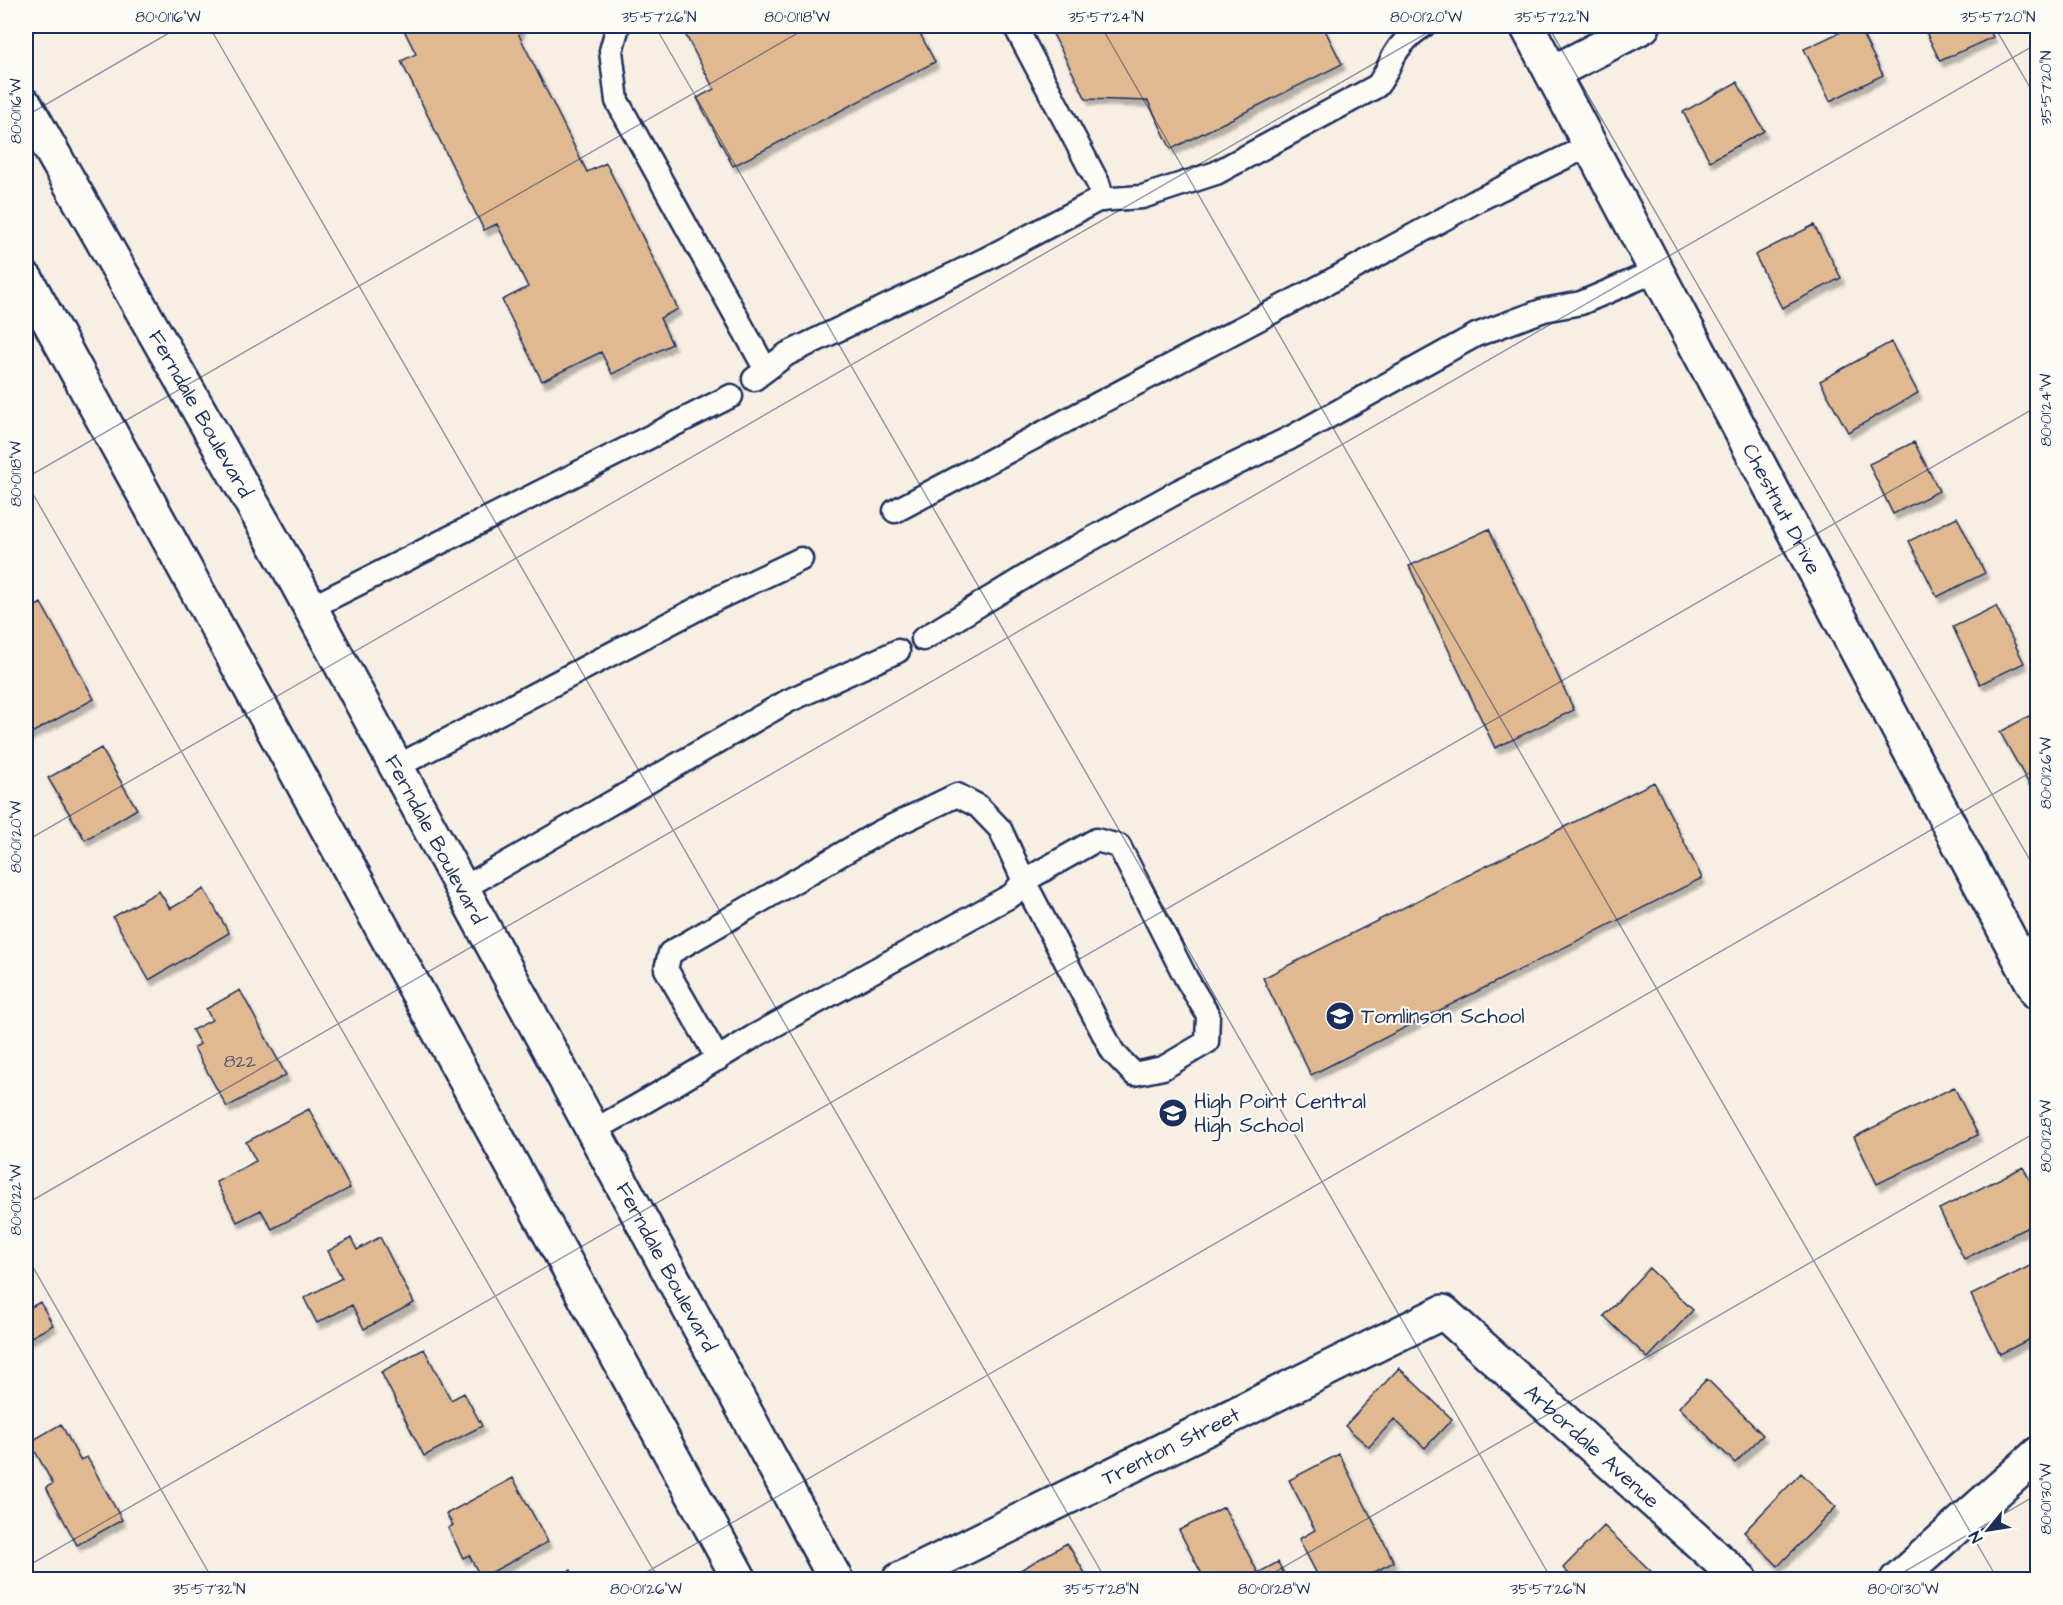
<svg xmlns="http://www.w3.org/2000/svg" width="2063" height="1605" viewBox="0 0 2063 1605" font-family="'Architects Daughter',sans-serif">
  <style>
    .building { fill: #e0b991; stroke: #1b2f5e; stroke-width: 1.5; filter: url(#shadow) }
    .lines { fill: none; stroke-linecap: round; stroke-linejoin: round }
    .lane-casing { stroke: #1b2f5e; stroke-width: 27 }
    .street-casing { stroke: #1b2f5e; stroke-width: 38 }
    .secondary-casing { stroke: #1b2f5e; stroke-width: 38 }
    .lane { stroke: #fdfcf7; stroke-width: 22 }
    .street { stroke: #fdfcf7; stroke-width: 33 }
    .secondary { stroke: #fdfcf7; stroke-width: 33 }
    .ticks { fill: none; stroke: #1b2f5e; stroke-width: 1.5; stroke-opacity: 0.45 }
    .labels { text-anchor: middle; stroke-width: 4.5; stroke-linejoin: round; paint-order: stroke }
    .number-label { font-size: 18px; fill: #4c526b }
    .street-label { font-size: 21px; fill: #1b2f5e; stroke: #fdfcf7 }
    .poi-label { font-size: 21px; fill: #1b2f5e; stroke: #fdfcf7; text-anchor: start }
    .neatline { fill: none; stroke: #1b2f5e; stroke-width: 2 }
    .ticks-label { font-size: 15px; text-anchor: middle; fill: #1b2f5e }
  </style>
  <defs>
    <filter id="shadow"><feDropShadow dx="3.5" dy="6" stdDeviation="1.5" flood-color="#0004"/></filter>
  </defs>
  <rect width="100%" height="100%" fill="#f7efe3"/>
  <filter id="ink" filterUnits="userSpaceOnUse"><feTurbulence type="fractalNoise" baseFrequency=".0167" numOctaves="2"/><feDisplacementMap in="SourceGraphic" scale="12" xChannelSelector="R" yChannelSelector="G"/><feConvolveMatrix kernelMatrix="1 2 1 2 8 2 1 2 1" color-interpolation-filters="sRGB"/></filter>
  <g filter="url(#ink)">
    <path class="building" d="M402 26H522L519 35 587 172 606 163 678 309 660 318 672 344 612 374 601 352 542 381 502 300 528 287 497 224 484 230 401 61 416 54Z
      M681 26H916L935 62 733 166 697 98 714 89Z
      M1049 26H1323L1342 64 1171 149 1148 101 1086 99Z
      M1853 26H1858L1883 75 1830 101 1804 49Z
      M1923 26H1987L1993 37 1940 61Z
      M1737 82 1764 131 1710 161 1683 112Z
      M1814 225 1841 278 1782 308 1755 255Z
      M1891 342 1918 393 1848 432 1820 381Z
      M1914 442 1939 491 1893 514 1869 464Z
      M1957 517 1985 573 1937 597 1909 541Z
      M1489 529 1574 710 1495 748 1409 566Z
      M41 603 94 699 26 736V612Z
      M1996 606 2024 663 1980 684 1953 627Z
      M2038 711V782L2030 786 2000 732Z
      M101 748 137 809 85 840 48 778Z
      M1654 782 1702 878 1311 1075 1263 978Z
      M204 889 229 933 149 980 113 917 159 891 170 909Z
      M240 990 286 1075 227 1107 194 1048 200 1044 192 1030 212 1020 206 1009Z
      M1954 1087 1978 1135 1877 1184 1854 1137Z
      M309 1109 350 1188 272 1229 261 1210 237 1222 216 1182 256 1161 246 1142Z
      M2023 1167 2038 1196V1222L1964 1259 1939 1209Z
      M380 1237 414 1303 364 1329 352 1305 317 1323 304 1298 342 1278 328 1251 351 1238 357 1250Z
      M2038 1262V1335L2000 1354 1971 1295Z
      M1649 1268 1693 1310 1648 1358 1604 1316Z
      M40 1302 53 1325 26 1340V1310Z
      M424 1349 451 1400 464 1393 482 1426 424 1456 381 1372Z
      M1399 1368 1452 1419 1425 1448 1394 1419 1369 1447 1345 1426Z
      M1707 1379 1763 1435 1735 1463 1679 1407Z
      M61 1424 80 1460 87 1457 122 1520 77 1545 46 1487 53 1484 30 1442Z
      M1339 1454 1394 1562 1359 1580H1320L1299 1539 1315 1530 1289 1480Z
      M1801 1473 1836 1507 1778 1566 1744 1532Z
      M513 1478 548 1542 481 1578 469 1555 463 1558 448 1528 453 1525 446 1514Z
      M1224 1507 1258 1573 1278 1562 1287 1580H1205L1179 1530Z
      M1604 1526 1660 1580H1575L1563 1568Z
      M1067 1543 1089 1580H1003Z
      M571 1570 575 1580H552Z"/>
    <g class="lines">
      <g class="lane-casing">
        <path id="lane" d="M618 26 611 51 617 101 766 370
          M1015 26 1098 183 1103 200
          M754 379 787 354 986 259 1098 200 1142 197 1216 173 1377 86C1385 76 1388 68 1393 57 1400 45 1412 33 1423 26
          M895 511 1327 283 1480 199 1590 145
          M310 608 731 396
          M923 639 1046 564 1179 491 1290 438 1476 335 1544 310 1581 303 1656 271
          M396 767 714 600 801 559
          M1096 840 1119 846 1186 978 1208 1015 1207 1042 1163 1068 1134 1074 1113 1052 1024 881Z
          M462 889 788 701 898 651
          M593 1131C647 1101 700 1070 753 1037L1012 895 1024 881 1000 829 978 806 957 795 878 833 670 953 666 969 718 1059"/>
      </g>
      <g class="street-casing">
        <g id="street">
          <path d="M1552 73 1643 26"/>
          <path id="s1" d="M26 106 296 581 836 1580"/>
          <path d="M26 279 740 1580"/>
          <path id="s2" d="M899 1580 1443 1312 1741 1580"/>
        </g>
      </g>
      <g class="secondary-casing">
        <g id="secondary">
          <path id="s3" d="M1527 26 2038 993"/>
          <path d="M1897 1580 2038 1454"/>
        </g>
      </g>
      <use href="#lane" class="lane"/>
      <use href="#street" class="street"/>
      <use href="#secondary" class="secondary"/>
    </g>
  </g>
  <path class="ticks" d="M209 26 1106 1580M655 26 1552 1580M1101 26 1998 1580M1548 26 2038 874M1994 26 2038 101M26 116 181 26M26 478 810 26M26 482 659 1580M26 841 1439 26M26 1204 2038 43M26 1255 213 1580M26 1567 2038 406M633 1580 2038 768M1261 1580 2038 1131M1890 1580 2038 1494"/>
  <defs>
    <g id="school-disc" transform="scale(1.5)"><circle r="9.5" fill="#1b2f5e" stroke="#fdfcf7"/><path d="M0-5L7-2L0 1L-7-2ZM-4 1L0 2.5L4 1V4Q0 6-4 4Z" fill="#fff"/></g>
  </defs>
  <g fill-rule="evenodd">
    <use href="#school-disc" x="1340" y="1016"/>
    <use href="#school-disc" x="1173" y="1113"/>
  </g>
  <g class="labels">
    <g class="number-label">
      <text x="240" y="1067">822</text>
    </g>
    <g class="street-label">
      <text dy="7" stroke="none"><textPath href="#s1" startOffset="354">Ferndale Boulevard</textPath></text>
      <text dy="7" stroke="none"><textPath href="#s3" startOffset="546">Chestnut Drive</textPath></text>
      <text dy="7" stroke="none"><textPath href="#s1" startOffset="840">Ferndale Boulevard</textPath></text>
      <text dy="7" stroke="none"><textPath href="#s1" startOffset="1326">Ferndale Boulevard</textPath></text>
      <text dy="7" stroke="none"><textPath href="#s2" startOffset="303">Trenton Street</textPath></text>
      <text dy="7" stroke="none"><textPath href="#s2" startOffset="807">Arbordale Avenue</textPath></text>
    </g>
    <g class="poi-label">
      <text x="1361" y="1023">Tomlinson School</text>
      <text x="1194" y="1108">High Point Central<tspan x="1194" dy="24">High School</tspan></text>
    </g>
  </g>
  <rect width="2063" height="1605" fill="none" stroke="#fdfcf7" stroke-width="66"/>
  <g transform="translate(1988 1530) rotate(240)" stroke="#fdfcf7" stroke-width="4.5" paint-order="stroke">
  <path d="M0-4.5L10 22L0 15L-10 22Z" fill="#1b2f5e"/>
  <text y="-9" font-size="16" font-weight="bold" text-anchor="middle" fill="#1b2f5e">N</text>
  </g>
  <rect x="33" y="33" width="1997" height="1539" class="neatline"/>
  <g class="ticks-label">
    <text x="168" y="22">80°01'16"W</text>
    <text x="659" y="22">35°57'26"N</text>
    <text x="797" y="22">80°01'18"W</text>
    <text x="1106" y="22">35°57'24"N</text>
    <text x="1426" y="22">80°01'20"W</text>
    <text x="1552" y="22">35°57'22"N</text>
    <text x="1998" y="22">35°57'20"N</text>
    <text transform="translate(2046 88) rotate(-90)" y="5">35°57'20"N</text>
    <text transform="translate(16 111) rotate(-90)" y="5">80°01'16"W</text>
    <text transform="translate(2046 410) rotate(-90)" y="5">80°01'24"W</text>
    <text transform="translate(16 474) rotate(-90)" y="5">80°01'18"W</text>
    <text transform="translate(2046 773) rotate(-90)" y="5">80°01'26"W</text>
    <text transform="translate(16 837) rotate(-90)" y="5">80°01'20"W</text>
    <text transform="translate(2046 1136) rotate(-90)" y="5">80°01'28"W</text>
    <text transform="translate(16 1200) rotate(-90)" y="5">80°01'22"W</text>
    <text transform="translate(2046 1499) rotate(-90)" y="5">80°01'30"W</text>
    <text x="209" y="1594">35°57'32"N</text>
    <text x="646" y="1594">80°01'26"W</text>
    <text x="1101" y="1594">35°57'28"N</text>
    <text x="1274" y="1594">80°01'28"W</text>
    <text x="1548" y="1594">35°57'26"N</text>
    <text x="1903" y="1594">80°01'30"W</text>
  </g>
</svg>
